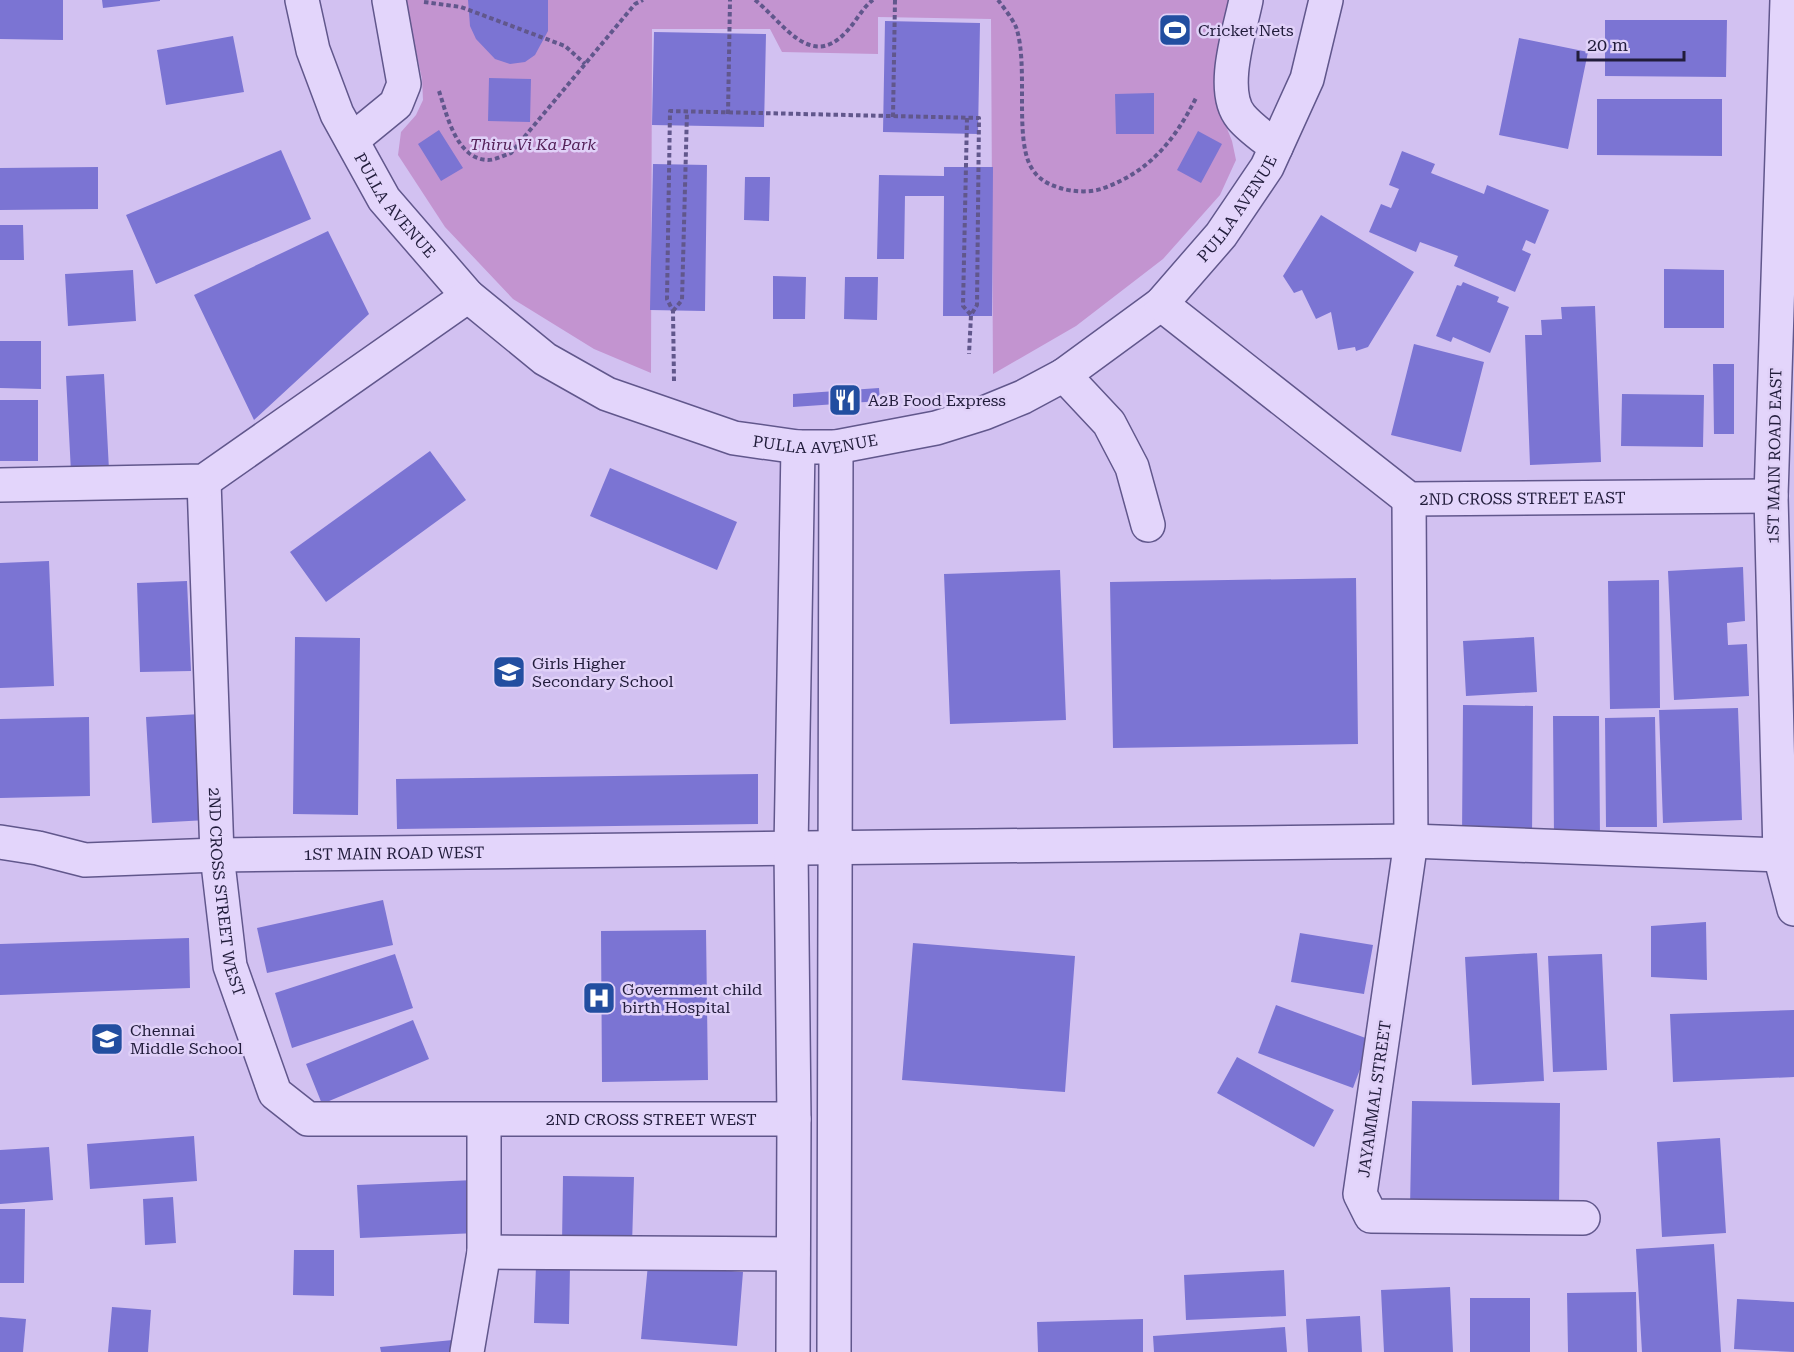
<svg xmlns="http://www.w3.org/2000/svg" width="1794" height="1352" viewBox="0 0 1794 1352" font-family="'Roboto Serif',serif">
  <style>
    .green { fill: #c394d0 }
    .building { fill: #7b74d3 }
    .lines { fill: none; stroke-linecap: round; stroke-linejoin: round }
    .minor-casing { stroke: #61578c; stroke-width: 36 }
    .path { stroke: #61578c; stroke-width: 4; stroke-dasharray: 4.5 3; stroke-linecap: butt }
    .minor { stroke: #e3d5fb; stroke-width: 33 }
    .labels { text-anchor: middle; stroke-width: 5; stroke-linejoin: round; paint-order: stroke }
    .poi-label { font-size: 16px; fill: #211c3b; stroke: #e0d1f8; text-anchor: start }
    .park-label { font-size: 16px; font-style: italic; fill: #542159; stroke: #e0d1f8 }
    .street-label { font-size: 16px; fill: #211c3b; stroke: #e0d1f8 }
  </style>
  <rect width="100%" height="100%" fill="#d2c1f1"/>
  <path class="green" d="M405 0H1234L1218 75 1216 101 1232 141 1236 160 1220 195 1163 259 1076 326 993 374 991 19 878 17V54L782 52 770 29H652L651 373 594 349 513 299 445 227 398 155 401 132 416 115 423 100 422 79Z"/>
  <path class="building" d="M0 0H63V40L0 39Z
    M102 0H160V1L103 8Z
    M468 0H548V31L535 55 525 62 510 64 495 59 476 39 470 26Z
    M1605 20H1727L1726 77 1605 76Z
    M885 21 980 23 978 134 883 132Z
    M654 32 766 34 764 127 652 125Z
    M233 36 244 92 166 105 157 50Z
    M1519 38 1588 52 1568 149 1499 135Z
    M489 78 531 79 530 122 488 121Z
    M1154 93V134H1116L1115 94Z
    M1597 99H1722V156L1597 155Z
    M439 130 463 168 441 181 418 144Z
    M1198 131 1222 144 1201 183 1177 170Z
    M281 150 311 219 156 284 126 215Z
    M1402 151 1435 164 1431 173 1484 194 1487 185 1549 210 1535 244 1526 240 1522 250 1531 254 1515 292 1454 266 1458 256 1420 242 1416 252 1369 232 1381 204 1391 208 1399 189 1389 185Z
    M653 164 707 165 705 311 650 310Z
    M98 167V209L0 210V168Z
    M944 167H993L992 316H943L944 196H905L904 259H877L879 175 944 176Z
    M745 177H770L769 221 744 220Z
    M1321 215 1414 272 1368 347 1356 351 1355 347 1338 350 1331 312 1316 319 1302 290 1294 293 1283 276Z
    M0 225H23L24 260H0Z
    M328 231 369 314 254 420 194 295Z
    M1664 269 1724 270V328H1664Z
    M133 270 136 321 68 326 65 274Z
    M773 276 806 277 805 319H773Z
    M845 277H878L877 320 844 319Z
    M1463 282 1499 297 1497 302 1509 307 1490 353 1453 337 1451 342 1436 336 1457 285 1461 286Z
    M1595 306 1601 462 1530 465 1525 335H1542L1541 320 1562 319 1561 307Z
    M0 341H41V389L0 388Z
    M1414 344 1484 362 1461 452 1391 435Z
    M1713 364H1734V434H1714Z
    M104 374 109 470 71 472 66 376Z
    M879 388 880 401 793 407V394Z
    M1622 394 1704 395 1703 447 1621 446Z
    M0 400H38V461H0Z
    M430 451 466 500 326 602 290 552Z
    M610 468 737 522 717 570 590 516Z
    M49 561 54 686 0 688V563Z
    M1743 567 1745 621 1727 623 1728 645 1747 644 1749 696 1674 700 1668 571Z
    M1060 570 1066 720 950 724 944 574Z
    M1356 578 1358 744 1113 748 1110 582Z
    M1659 580 1660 708 1610 709 1608 581Z
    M187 581 191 671 140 672 137 583Z
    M295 637 360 638 358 815 293 814Z
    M1534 637 1537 692 1466 696 1463 641Z
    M1463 705 1533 706 1532 838H1462Z
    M1738 708 1742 820 1663 823 1659 710Z
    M201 714 207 820 152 823 146 717Z
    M1553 716H1599L1600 837H1554Z
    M89 717 90 796 0 798V719Z
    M1655 717 1657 827H1606L1605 718Z
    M758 774V824L397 829 396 779Z
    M383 900 393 945 267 973 257 928Z
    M1706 922 1707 980 1651 977V926Z
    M706 930 708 1080 602 1082 601 931Z
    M1300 933 1373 945 1364 994 1291 982Z
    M189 938 190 988 0 995V944Z
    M913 943 1075 956 1065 1092 902 1080Z
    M1537 953 1544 1081 1472 1085 1465 957Z
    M395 954 413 1008 292 1048 275 993Z
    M1602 954 1607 1070 1553 1072 1548 956Z
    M1276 1005 1371 1040 1353 1088 1258 1053Z
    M1794 1010V1077L1673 1082 1670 1014Z
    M413 1020 429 1059 322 1104 306 1064Z
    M1237 1057 1334 1110 1314 1147 1217 1093Z
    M1412 1101 1560 1103 1559 1210 1410 1208Z
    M194 1136 197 1181 90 1189 87 1144Z
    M1720 1138 1726 1233 1662 1237 1657 1142Z
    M49 1147 53 1200 0 1204V1150Z
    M563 1176 634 1177 632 1245 562 1244Z
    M475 1180 477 1233 360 1238 357 1185Z
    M173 1197 176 1243 145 1245 143 1199Z
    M0 1209H25L24 1283H0Z
    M1714 1244 1721 1352H1642L1636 1249Z
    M294 1250H334V1296L293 1295Z
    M648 1264 743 1272 737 1346 641 1339Z
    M536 1265 570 1266 569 1324 534 1323Z
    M1284 1270 1286 1316 1186 1320 1184 1275Z
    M1450 1287 1453 1352H1384L1381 1290Z
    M1636 1292 1637 1352H1568L1567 1293Z
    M1470 1298H1530V1352H1470Z
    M1737 1299 1794 1302V1352L1734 1349Z
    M112 1307 151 1310 148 1352H108Z
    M1360 1316 1362 1352H1308L1306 1319Z
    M0 1317 26 1319 23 1352H0Z
    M1143 1319V1352H1038L1037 1322Z
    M1285 1327 1287 1352H1154L1153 1336Z
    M453 1340 454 1352H381L380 1347Z"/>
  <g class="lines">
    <g class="minor-casing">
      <g id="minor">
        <path id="s1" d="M302 0 313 50 337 114 384 199 468 296 545 359 607 394 734 438 798 447H836L936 428 984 413 1023 397 1064 375 1161 304 1221 235 1267 167 1307 79 1326 0"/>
        <path d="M1246 0C1240 30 1219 91 1241 117 1250 128 1265 138 1276 147"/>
        <path d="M1787 0 1771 496 1780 855 1794 909"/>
        <path d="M352 140 396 104 404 84 389 0"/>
        <path id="s2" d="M1161 304 1409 499 1771 496"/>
        <path d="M1064 375 1109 423 1132 467 1148 525"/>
        <path id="s3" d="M204 481 217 855 230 966 275 1093 308 1119H794"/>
        <path d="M0 485 204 481 468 296"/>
        <path d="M1409 499 1411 841 1360 1194 1371 1216 1583 1218"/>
        <path id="s4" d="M0 842 38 848 85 860 217 855 1411 841 1780 855"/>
        <path d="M484 1252 793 1254"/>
        <path d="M467 1352 484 1252V1121"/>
        <path d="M793 1352 794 1119 791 849 798 447"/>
        <path d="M834 1352 836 447"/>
      </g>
    </g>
    <path class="path" d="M755 0C782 21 810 71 846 32 856 22 862 8 873 0
      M998 0C1004 8 1012 18 1016 27 1029 65 1014 137 1031 167 1038 179 1047 184 1060 188 1073 192 1091 193 1104 188 1150 171 1174 141 1196 98
      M424 2 461 7 565 46 585 64
      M439 91C447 115 456 159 488 160 496 160 504 155 511 153L635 4 643 0
      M728 114 730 0
      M893 117 895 0
      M967 118 963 306 971 315
      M673 311 682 300 687 112
      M674 381 673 311 667 299 670 111 979 118 977 305 971 315 969 354"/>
    <use href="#minor" class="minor"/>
  </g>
  <defs>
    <g id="stadium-square" transform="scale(1.725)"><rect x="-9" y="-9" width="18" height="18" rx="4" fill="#224ea0" stroke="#e0d1f8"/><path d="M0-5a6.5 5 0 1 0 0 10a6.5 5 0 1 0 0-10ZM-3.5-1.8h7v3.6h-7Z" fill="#fff"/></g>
    <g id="restaurant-square" transform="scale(1.725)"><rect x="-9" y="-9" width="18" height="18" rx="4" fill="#224ea0" stroke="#e0d1f8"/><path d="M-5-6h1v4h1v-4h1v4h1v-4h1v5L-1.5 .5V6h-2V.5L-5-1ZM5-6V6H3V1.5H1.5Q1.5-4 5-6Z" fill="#fff"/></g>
    <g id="school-square" transform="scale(1.725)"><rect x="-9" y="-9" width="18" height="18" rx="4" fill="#224ea0" stroke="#e0d1f8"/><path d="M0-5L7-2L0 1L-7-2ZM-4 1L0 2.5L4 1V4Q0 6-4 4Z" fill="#fff"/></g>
    <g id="hospital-square" transform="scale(1.725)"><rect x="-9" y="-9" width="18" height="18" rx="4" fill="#224ea0" stroke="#e0d1f8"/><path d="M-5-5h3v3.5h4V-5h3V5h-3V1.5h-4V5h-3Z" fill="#fff"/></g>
  </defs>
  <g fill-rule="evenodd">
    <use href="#stadium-square" x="1175" y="30"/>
    <use href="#restaurant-square" x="845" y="400"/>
    <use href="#school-square" x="509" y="672"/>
    <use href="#hospital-square" x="599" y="998"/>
    <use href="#school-square" x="107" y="1039"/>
  </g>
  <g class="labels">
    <g class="poi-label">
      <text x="1198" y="36">Cricket Nets</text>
      <text x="868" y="406">A2B Food Express</text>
      <text x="532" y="669">Girls Higher<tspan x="532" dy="18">Secondary School</tspan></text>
      <text x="622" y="995">Government child<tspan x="622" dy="18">birth Hospital</tspan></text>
      <text x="130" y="1036">Chennai<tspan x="130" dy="18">Middle School</tspan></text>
    </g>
    <g class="park-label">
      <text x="533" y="150">Thiru Vi Ka Park</text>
    </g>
    <g class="street-label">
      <text dy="6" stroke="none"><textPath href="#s1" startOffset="228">PULLA AVENUE</textPath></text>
      <text dy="6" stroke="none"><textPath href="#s1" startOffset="1236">PULLA AVENUE</textPath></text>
      <text dy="6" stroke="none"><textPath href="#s1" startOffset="732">PULLA AVENUE</textPath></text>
      <text transform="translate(1774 456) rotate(-89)" y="6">1ST MAIN ROAD EAST</text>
      <text dy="6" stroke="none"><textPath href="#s2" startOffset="429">2ND CROSS STREET EAST</textPath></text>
      <text dy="6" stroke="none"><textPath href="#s4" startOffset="396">1ST MAIN ROAD WEST</textPath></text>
      <text dy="6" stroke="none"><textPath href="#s3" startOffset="412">2ND CROSS STREET WEST</textPath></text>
      <text transform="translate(1374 1099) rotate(-82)" y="6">JAYAMMAL STREET</text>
      <text dy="6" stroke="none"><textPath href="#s3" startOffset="1006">2ND CROSS STREET WEST</textPath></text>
    </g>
  </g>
  <path d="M1578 51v9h106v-9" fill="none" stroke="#211c3b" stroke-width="3"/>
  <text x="1587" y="51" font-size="18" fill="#211c3b" stroke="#e0d1f8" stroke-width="4.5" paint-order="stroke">20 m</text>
</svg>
